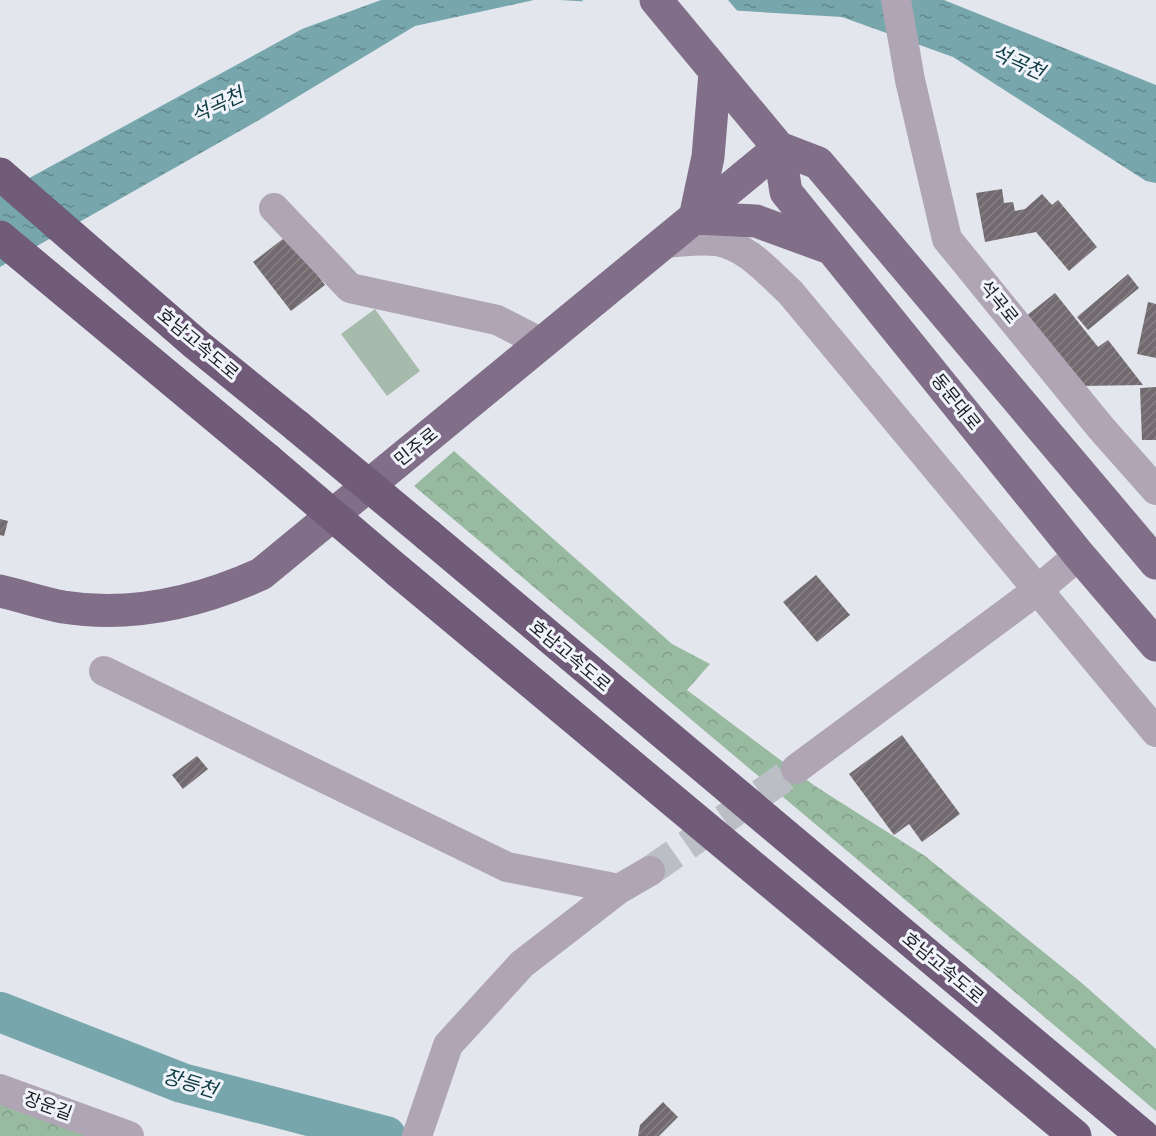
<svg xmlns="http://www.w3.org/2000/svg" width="1156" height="1136" viewBox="0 0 1156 1136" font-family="Quicksand,'Noto Sans KR',sans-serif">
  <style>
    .forest { fill: url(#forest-crowns) }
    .garden { fill: #a7bbac }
    .water { fill: url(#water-ripples) }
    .pier { fill: #e3e6ed }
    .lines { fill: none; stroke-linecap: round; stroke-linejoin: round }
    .river { stroke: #77a7ad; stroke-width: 40 }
    .building { fill: url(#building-hatch) }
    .minor-tunnel { stroke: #bbbec4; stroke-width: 30; stroke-dasharray: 30 15; stroke-linecap: butt }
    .minor { stroke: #afa5b4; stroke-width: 30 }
    .major { stroke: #816f89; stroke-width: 33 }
    .highway { stroke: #705b79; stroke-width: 33 }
    .highway-bridge { stroke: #705b79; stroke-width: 33 }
    .labels { text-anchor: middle; stroke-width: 6; stroke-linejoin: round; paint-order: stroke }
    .street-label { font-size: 18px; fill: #1c1d20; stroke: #f1f3fb }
    .water-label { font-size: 20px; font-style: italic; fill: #0d3c42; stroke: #f1f3fb }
  </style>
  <defs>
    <pattern id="forest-crowns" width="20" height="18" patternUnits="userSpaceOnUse" patternTransform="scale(1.5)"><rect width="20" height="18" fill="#98baa0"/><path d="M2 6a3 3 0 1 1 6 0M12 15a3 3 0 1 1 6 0" fill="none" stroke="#829f8a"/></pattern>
    <pattern id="water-ripples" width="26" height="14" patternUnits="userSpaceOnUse" patternTransform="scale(1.5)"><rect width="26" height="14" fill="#77a7ad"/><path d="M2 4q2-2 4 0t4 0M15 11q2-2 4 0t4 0" fill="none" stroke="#61878c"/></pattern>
    <pattern id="building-hatch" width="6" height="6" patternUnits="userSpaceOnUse" patternTransform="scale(1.5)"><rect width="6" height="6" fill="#716a6e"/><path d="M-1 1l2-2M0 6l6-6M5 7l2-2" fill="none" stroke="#878285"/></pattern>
  </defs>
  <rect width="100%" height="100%" fill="#e3e6ed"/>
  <path class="forest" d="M454 451 672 644 710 664 687 690 815 786 925 856 1083 984 1156 1049V1111L414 486Z
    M0 1097 106 1136H0Z"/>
  <path class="garden" d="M375 309 420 371 387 396 341 334Z"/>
  <path class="water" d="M381 0H534L415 26 259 120 0 267V194L302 29Z
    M560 0H944L1156 85V183L1146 181 953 57 842 17Z"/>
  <path class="pier" d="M582 0H728L739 13 586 5Z"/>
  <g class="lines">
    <path class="river" d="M0 1012 182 1083 386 1136"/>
  </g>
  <path class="building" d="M1002 189 1004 203 1013 202 1015 211 1025 209 1042 194 1052 205 1058 200 1097 247 1069 271 1036 232 985 242 976 193Z
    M288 235 325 285 291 311 253 262Z
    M1128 274 1139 288 1088 330 1077 317Z
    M1055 293 1098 347 1108 340 1143 385 1081 386 1025 317Z
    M1148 302 1156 304V358L1137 354Z
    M1156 387V440H1142L1140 388Z
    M0 519 8 521 4 536 0 535Z
    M816 575 850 615 817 642 783 602Z
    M902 735 960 814 922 842 909 824 894 835 849 774Z
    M197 756 208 769 183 789 172 775Z
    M663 1102 678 1117 659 1136H638L640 1125Z"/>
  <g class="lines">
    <path class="minor-tunnel" d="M650 871 796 769"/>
    <path class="minor" d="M896 0 910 80 947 239 1101 428 1156 490
      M274 208 350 288 497 320 542 343
      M664 243C681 242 700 239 716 241 747 246 768 272 790 292L1156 732
      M104 671 507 867 619 889
      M796 769 1039 589 1079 555
      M0 1089 129 1136
      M417 1136 448 1045 522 964 619 889 650 871"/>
    <path class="major" d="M656 0 779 148 818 163 1156 563
      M779 148 786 192 1079 555 1156 645
      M695 218 708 157 715 73
      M695 218 756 221 830 248
      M0 591C21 596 42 603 63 607 132 618 199 602 261 574L779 148"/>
    <path class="highway" d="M0 174 197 345 297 426
      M0 237 268 460
      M428 535 1143 1136
      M398 571 1075 1136"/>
    <path class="highway-bridge" d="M297 426 428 535
      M268 460 398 571"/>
  </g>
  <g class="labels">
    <g class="street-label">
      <text transform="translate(999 302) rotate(51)" y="6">석곡로</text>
      <text transform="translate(198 344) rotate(40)" y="6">호남고속도로</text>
      <text transform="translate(956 402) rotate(51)" y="6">동문대로</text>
      <text transform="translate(416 447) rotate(-39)" y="6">민주로</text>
      <text transform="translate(570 656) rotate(40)" y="6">호남고속도로</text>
      <text transform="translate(943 968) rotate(40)" y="6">호남고속도로</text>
      <text transform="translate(48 1106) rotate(20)" y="6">장운길</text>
    </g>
    <g class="water-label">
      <text transform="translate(1018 62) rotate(24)" y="7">석곡천</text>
      <text transform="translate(217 105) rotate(-25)" y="7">석곡천</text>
      <text transform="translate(190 1083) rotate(17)" y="7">장등천</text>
    </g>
  </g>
</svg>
